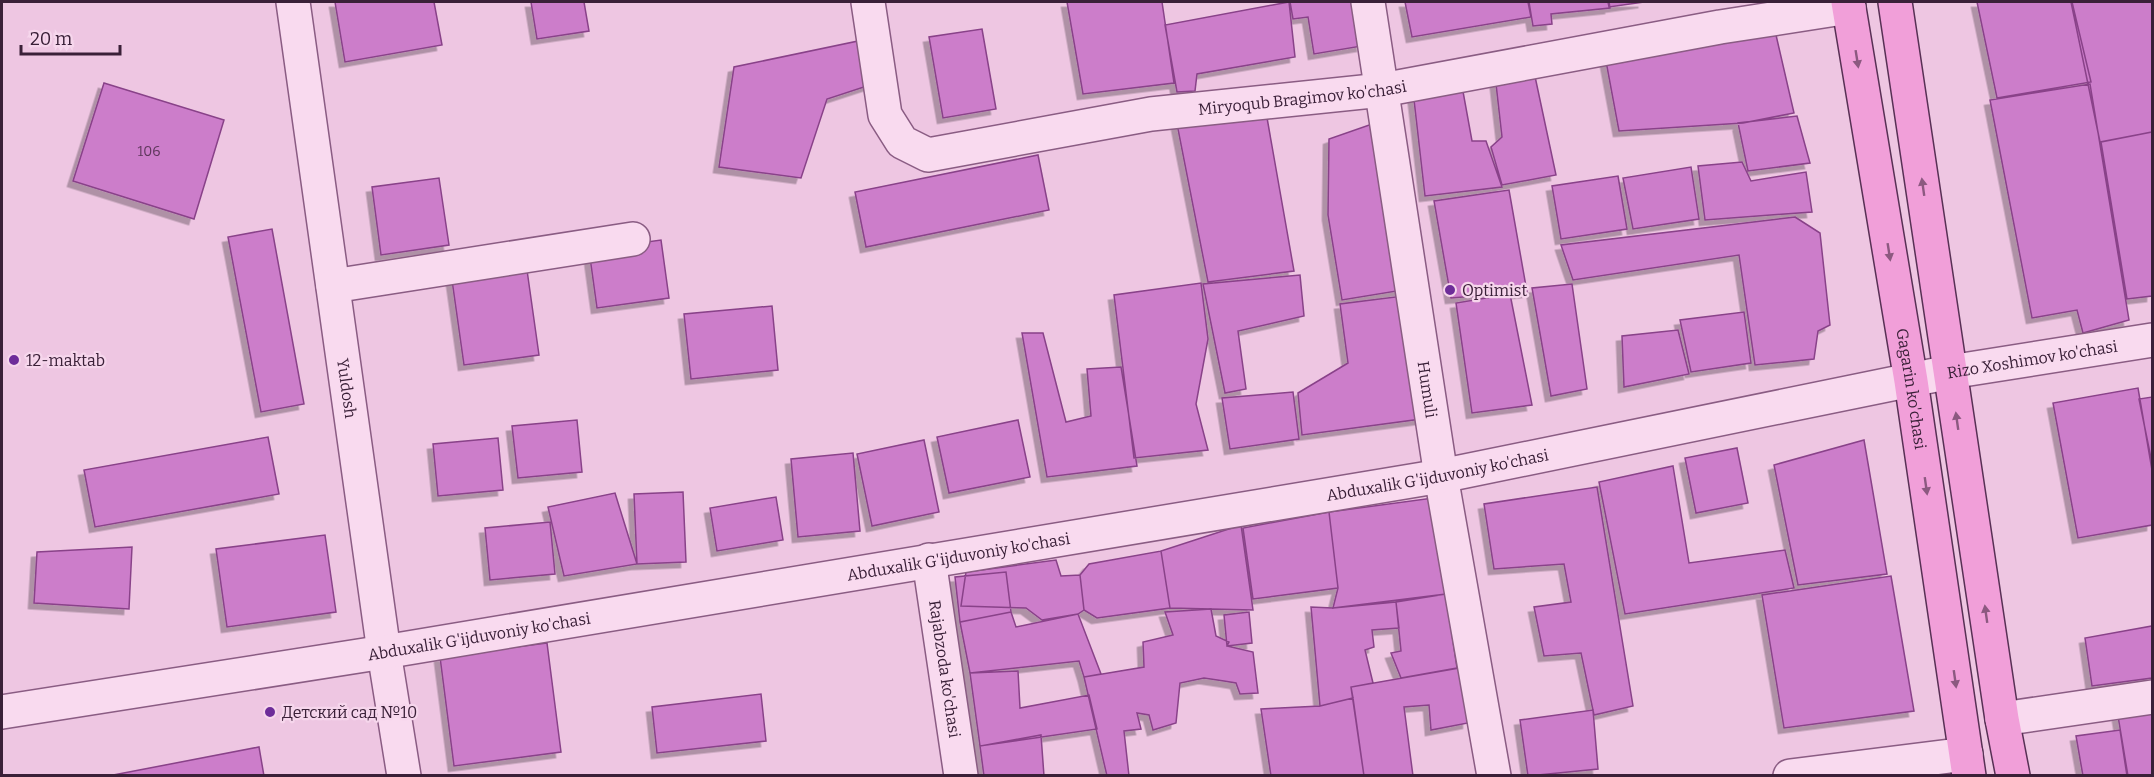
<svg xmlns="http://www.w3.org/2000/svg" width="2154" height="777" viewBox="0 0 2154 777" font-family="Bitter,serif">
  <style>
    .building { fill: #cc7dca; stroke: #894289; stroke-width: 1.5; filter: url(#shadow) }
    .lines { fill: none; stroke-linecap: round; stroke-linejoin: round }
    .minor-casing { stroke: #8a5c83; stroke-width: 36 }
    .major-casing { stroke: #583055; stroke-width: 36 }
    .minor { stroke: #f9daef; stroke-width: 33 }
    .major { stroke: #f19fd9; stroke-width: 33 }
    .oneway { fill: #8c5980 }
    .poi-dot { fill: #6d2c99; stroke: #f6d6ec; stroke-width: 2 }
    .labels { text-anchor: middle; stroke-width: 4.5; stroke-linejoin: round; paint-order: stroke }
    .number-label { font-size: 14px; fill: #5e375c }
    .street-label { font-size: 16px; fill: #3a2038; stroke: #f6d6ec }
    .poi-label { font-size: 16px; fill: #3a2038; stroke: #f6d6ec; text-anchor: start }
  </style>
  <defs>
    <filter id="shadow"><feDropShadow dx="-5.5" dy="5.5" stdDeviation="0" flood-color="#0004"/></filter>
  </defs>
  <rect width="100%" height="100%" fill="#eec6e2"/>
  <path class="building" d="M335 2H434L442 45 345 62Z
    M531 2H584L589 31 537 39Z
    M1067 2H1162L1174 83 1083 94Z
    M1289 2 1295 57 1197 74 1195 91 1177 92 1165 25Z
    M1290 2H1354L1362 46 1314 54 1308 17 1293 19Z
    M1405 2H1528L1531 17 1412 37Z
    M1529 2H1609L1610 8 1551 14 1552 24 1533 26Z
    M1608 2H1644L1609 7Z
    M1977 2H2072L2091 82 1997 98Z
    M2071 2H2152V132L2100 142Z
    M982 29 996 109 943 118 929 37Z
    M1776 35 1794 113 1743 123 1619 131 1605 56Z
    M863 40 870 85 827 99 801 178 719 167 734 67Z
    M1533 67 1556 175 1502 185 1491 147 1502 137 1495 75Z
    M104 83 224 120 194 219 73 181Z
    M2090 84 2129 320 2083 333 2077 310 2032 318 1990 100Z
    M1462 86 1472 141H1486L1502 187 1425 196 1413 91Z
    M1266 112 1294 271 1208 282 1177 124Z
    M1797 116 1810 163 1748 171 1738 123Z
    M1375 123 1403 290 1342 300 1328 215 1329 139Z
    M2152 132V296L2127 299 2101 142Z
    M1038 155 1049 210 866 247 855 192Z
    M1742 162 1751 181 1806 172 1812 212 1705 220 1698 166Z
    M1691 167 1699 219 1633 229 1623 178Z
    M1618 176 1627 229 1561 239 1552 186Z
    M439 178 449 245 381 255 372 187Z
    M1509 190 1527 292 1451 298 1434 201Z
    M1795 217 1820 233 1830 325 1818 331 1814 359 1755 365 1739 255 1573 280 1561 245Z
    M272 229 304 404 261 412 228 237Z
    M661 240 669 298 597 308 589 250Z
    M526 263 539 355 464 365 451 273Z
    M1300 275 1304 316 1238 331 1246 389 1225 393 1203 284Z
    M1201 283 1208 339 1196 404 1208 450 1134 458 1114 295Z
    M1572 284 1587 389 1551 396 1532 288Z
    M1510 294 1532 405 1472 413 1456 303Z
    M1403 296 1421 419 1302 435 1298 393 1348 363 1340 304Z
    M772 306 778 370 691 379 684 314Z
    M1744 312 1751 363 1691 372 1680 320Z
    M1678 330 1689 374 1624 387 1622 336Z
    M1022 333H1043L1066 422 1091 416 1087 369 1121 367 1137 466 1047 477Z
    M2138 388 2152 470V525L2078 538 2053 403Z
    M1293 392 1299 439 1230 449 1222 398Z
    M2152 397V463L2139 399Z
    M577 420 582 472 518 478 512 426Z
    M1018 420 1030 477 949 493 937 437Z
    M268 437 279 494 95 527 84 470Z
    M498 438 503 490 438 496 433 444Z
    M924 440 939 512 872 526 857 454Z
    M1864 440 1887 574 1798 585 1774 465Z
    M1737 448 1748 503 1696 513 1685 458Z
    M853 453 860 531 798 537 791 459Z
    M1673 466 1689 563 1785 550 1794 588 1625 614 1599 482Z
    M1597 487 1633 706 1594 715 1581 653 1544 656 1534 607 1571 602 1564 564 1494 569 1484 504Z
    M683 492 686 562 637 564 634 494Z
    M615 493 637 564 564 576 548 507Z
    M776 497 783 540 717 551 710 508Z
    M1433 498 1446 594 1333 608 1338 588 1329 512Z
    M1329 512 1338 588 1253 599 1243 528Z
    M550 522 555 574 490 580 485 528Z
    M1241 525 1253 610 1170 608 1161 551Z
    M325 535 336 612 227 627 216 549Z
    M132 547 129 609 34 603 37 552Z
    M1161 551 1170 608 1097 618 1084 610 1080 575 1089 564Z
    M1056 560 1061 576 1080 575 1084 610 1078 614 1042 620 1026 608 961 606 966 572Z
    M1006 572 1011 612 960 622 955 577Z
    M1891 576 1914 711 1784 728 1762 595Z
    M1446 594 1457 668 1401 678 1391 653 1401 651 1396 602Z
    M1396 602 1399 628 1372 630 1374 647 1365 650 1373 683 1351 687 1353 698 1320 706 1311 607 1333 608Z
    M1211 609 1216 636 1229 642 1227 646 1253 652 1258 693 1240 694 1236 683 1224 681 1204 678 1180 683 1176 723 1153 730 1149 715 1137 713 1141 729 1124 731 1129 776H1107L1084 677 1144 667 1143 642 1173 635 1165 612Z
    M1011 612 1016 627 1078 614 1101 674 1084 677 1079 661 970 673 960 622Z
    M1249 612 1252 643 1227 646 1224 615Z
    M2152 626V678L2092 686 2085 638Z
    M547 643 561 752 454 766 440 657Z
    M1465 667 1468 723 1431 730 1429 705 1404 707 1413 776H1364L1351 687Z
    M1018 671 1020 708 1089 695 1097 729 980 746 970 673Z
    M761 694 766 741 657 753 652 707Z
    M1353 698 1364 776H1271L1261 709 1320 706Z
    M1593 710 1598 769 1528 776 1520 720Z
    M2152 712V776H2128L2118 716Z
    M2120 730 2127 776H2083L2076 736Z
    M1041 735 1044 776H984L980 746Z
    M259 747 264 776H108Z"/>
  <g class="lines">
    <g class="minor-casing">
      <g id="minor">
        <path id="s1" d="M293 2 384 652 404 776"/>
        <path id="s2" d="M868 2 885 115 902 142 928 155 1151 114 1382 90 1720 27 1849 7"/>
        <path id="s3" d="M1368 2 1441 476 1494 776"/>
        <path d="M333 286 633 239"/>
        <path id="s4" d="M929 560 961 776"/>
        <path id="s5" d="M2 712 384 652 1441 476 1950 372 2152 340"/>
        <path d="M2002 719 2152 697"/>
        <path d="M1790 776 1966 754"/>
      </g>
    </g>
    <g class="major-casing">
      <g id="major">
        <path id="s6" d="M1848 2 1911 381 1969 776"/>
        <path d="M1895 2 2002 719 2013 776"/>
      </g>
    </g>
    <use href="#minor" class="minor"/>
    <use href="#major" class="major"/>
  </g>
  <defs><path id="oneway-solid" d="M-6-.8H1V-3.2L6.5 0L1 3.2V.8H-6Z" transform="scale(1.5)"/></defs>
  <g class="oneway">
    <use href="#oneway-solid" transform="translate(1857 59) rotate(81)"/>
    <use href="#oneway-solid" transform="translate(1923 187) rotate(-98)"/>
    <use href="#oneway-solid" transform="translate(1889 252) rotate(81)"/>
    <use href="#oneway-solid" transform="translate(1957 421) rotate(-98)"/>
    <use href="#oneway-solid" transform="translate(1926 486) rotate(82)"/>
    <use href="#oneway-solid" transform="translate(1986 614) rotate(-98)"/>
    <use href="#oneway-solid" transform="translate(1955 679) rotate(82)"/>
  </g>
  <g class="poi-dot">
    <circle cx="1450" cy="290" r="6"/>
    <circle cx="14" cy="360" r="6"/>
    <circle cx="270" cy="712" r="6"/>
  </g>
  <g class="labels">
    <g class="number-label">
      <text x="149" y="156">106</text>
    </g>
    <g class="street-label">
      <text dy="6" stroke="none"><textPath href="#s2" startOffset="554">Miryoqub Bragimov ko'chasi</textPath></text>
      <text dy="6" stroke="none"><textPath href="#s5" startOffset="2061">Rizo Xoshimov ko'chasi</textPath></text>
      <text dy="6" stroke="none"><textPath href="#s6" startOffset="392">Gagarin ko'chasi</textPath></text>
      <text dy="6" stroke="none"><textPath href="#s1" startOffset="390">Yuldosh</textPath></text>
      <text dy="6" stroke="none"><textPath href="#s3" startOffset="392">Humuli</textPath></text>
      <text dy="6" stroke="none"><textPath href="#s5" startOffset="1455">Abduxalik G'ijduvoniy ko'chasi</textPath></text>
      <text dy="6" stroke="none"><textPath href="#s5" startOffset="969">Abduxalik G'ijduvoniy ko'chasi</textPath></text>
      <text dy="6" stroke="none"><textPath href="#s5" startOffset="483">Abduxalik G'ijduvoniy ko'chasi</textPath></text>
      <text dy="6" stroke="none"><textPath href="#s4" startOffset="110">Rajabzoda ko'chasi</textPath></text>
    </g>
    <g class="poi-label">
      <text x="1462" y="296">Optimist</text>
      <text x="26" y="366">12-maktab</text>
      <text x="282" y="718">Детский сад №10</text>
    </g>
  </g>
  <rect width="2154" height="777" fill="none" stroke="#3a2038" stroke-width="6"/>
  <path d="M21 45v9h99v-9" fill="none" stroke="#3a2038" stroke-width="3"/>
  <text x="30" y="45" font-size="18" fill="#3a2038" stroke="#f6d6ec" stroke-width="4.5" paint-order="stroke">20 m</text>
</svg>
